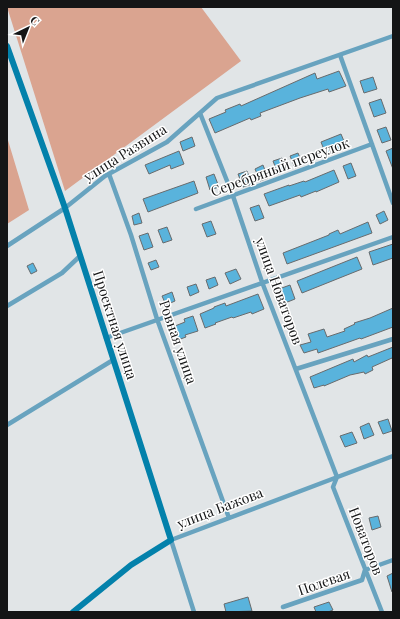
<svg xmlns="http://www.w3.org/2000/svg" width="400" height="619" viewBox="0 0 400 619" font-family="'Playfair Display',serif">
  <style>
    .green { fill: #daa490 }
    .building { fill: #59b3dc; stroke: #686b6d }
    .lines { fill: none; stroke-linecap: round; stroke-linejoin: round }
    .street { stroke: #68a3bf; stroke-width: 4.5 }
    .secondary { stroke: #0381ab; stroke-width: 6 }
    .labels { text-anchor: middle; stroke-width: 3; stroke-linejoin: round; paint-order: stroke }
    .street-label { font-size: 14px; fill: #141516; stroke: #fff }
  </style>
  <rect width="100%" height="100%" fill="#e1e5e7"/>
  <path class="green" d="M7 7H201L241 61 65 191Z
    M7 137 29 210 7 224Z"/>
  <path class="building" d="M339 71 346 86 329 92 328 89 300 98 260 113 261 116 251 120 250 118 215 133 209 119 226 112 225 110 240 104 241 106 315 73 317 79Z
    M373 77 377 89 364 93 360 81Z
    M381 99 386 113 374 117 369 103Z
    M386 127 391 140 382 143 377 130Z
    M341 134 346 146 326 155 321 142Z
    M192 137 195 146 183 151 180 142Z
    M393 148V169L386 151Z
    M179 151 184 164 171 169 170 165 149 174 145 165Z
    M298 153 303 165 295 168 290 156Z
    M282 158 286 170 278 174 273 161Z
    M351 163 356 176 348 179 343 166Z
    M263 165 268 178 260 181 255 169Z
    M334 170 339 182 316 192V191L301 197 300 195 269 206 264 194 289 185V186L304 181 305 182Z
    M247 171 252 184 243 187 238 174Z
    M214 174 219 187 210 190 206 177Z
    M194 181 198 193 148 212 143 199Z
    M259 205 264 218 255 221 250 208Z
    M384 211 388 220 380 224 376 215Z
    M139 213 142 223 134 225 132 216Z
    M211 221 216 234 207 237 202 224Z
    M368 222 372 233 287 264 283 253 329 235V234L338 230 340 234Z
    M167 227 172 240 163 243 158 230Z
    M148 233 153 247 144 250 139 236Z
    M393 244V258L373 265 369 252Z
    M357 257 362 269 302 293 297 281Z
    M156 260 159 267 151 270 148 263Z
    M33 263 37 271 31 274 27 266Z
    M236 269 241 279 230 284 225 273Z
    M215 277 218 285 209 289 206 280Z
    M196 284 199 292 190 296 187 287Z
    M290 285 295 299 285 303 279 289Z
    M172 292 175 301 166 305 162 296Z
    M258 294 264 309 252 314 251 312 233 318 232 317 215 323 216 324 205 328 200 314 214 308V307L225 303 226 306Z
    M393 308V327L361 339 360 338 318 353 317 349 304 353 300 345 311 342 308 334 324 329 327 337 345 331 344 329 355 324 354 323 370 318Z
    M193 316 198 331 185 335 186 337 175 341 170 328 185 322 184 319Z
    M393 347V360L392 358 372 367 373 370 365 374 364 372 350 375 324 386V385L314 388 310 377 353 359 354 362 367 355 368 357Z
    M388 419 392 431 383 434 378 422Z
    M369 423 374 435 364 439 360 427Z
    M352 432 357 443 345 447 340 436Z
    M378 516 381 527 372 530 369 518Z
    M393 573V592H392L387 576Z
    M248 597 252 611 226 612 224 604Z
    M329 602 333 610 328 612H316L314 607Z"/>
  <g class="lines">
    <path class="street" d="M340 55 393 203
      M200 113 233 196 262 282 337 477 333 487 382 612
      M109 174 131 235 157 319 229 518
      M196 209 372 144
      M7 246 65 208 105 176 167 142 217 98 393 36
      M7 306 62 273 80 256
      M106 338 393 237
      M296 369 393 339
      M7 425 113 360
      M283 607 362 580 365 570 393 560
      M194 612 171 540 393 456"/>
    <path class="secondary" d="M7 46 65 208 171 540 131 565 73 612"/>
  </g>
  <g class="labels">
    <g class="street-label">
      <text transform="translate(125 153) rotate(-32)" y="5">улица Развина</text>
      <text transform="translate(280 167) rotate(-20)" y="5">Серебряный переулок</text>
      <text transform="translate(279 291) rotate(70)" y="5">улица Новаторов</text>
      <text transform="translate(115 325) rotate(72)" y="5">Проектная улица</text>
      <text transform="translate(178 342) rotate(71)" y="5">Ровная улица</text>
      <text transform="translate(220 508) rotate(-21)" y="5">улица Бажова</text>
      <text transform="translate(366 541) rotate(69)" y="5">Новаторов</text>
      <text transform="translate(324 582) rotate(-19)" y="5">Полевая</text>
    </g>
  </g>
  <rect width="400" height="619" fill="none" stroke="#141516" stroke-width="16"/>
  <g transform="translate(28 28) rotate(43)" stroke="#ffffff" stroke-width="3" paint-order="stroke">
  <path d="M0-3L7 15L0 10L-7 15Z" fill="#141516"/>
  <text y="-6" font-size="11" font-weight="bold" text-anchor="middle" fill="#141516">С</text>
  </g>
</svg>
